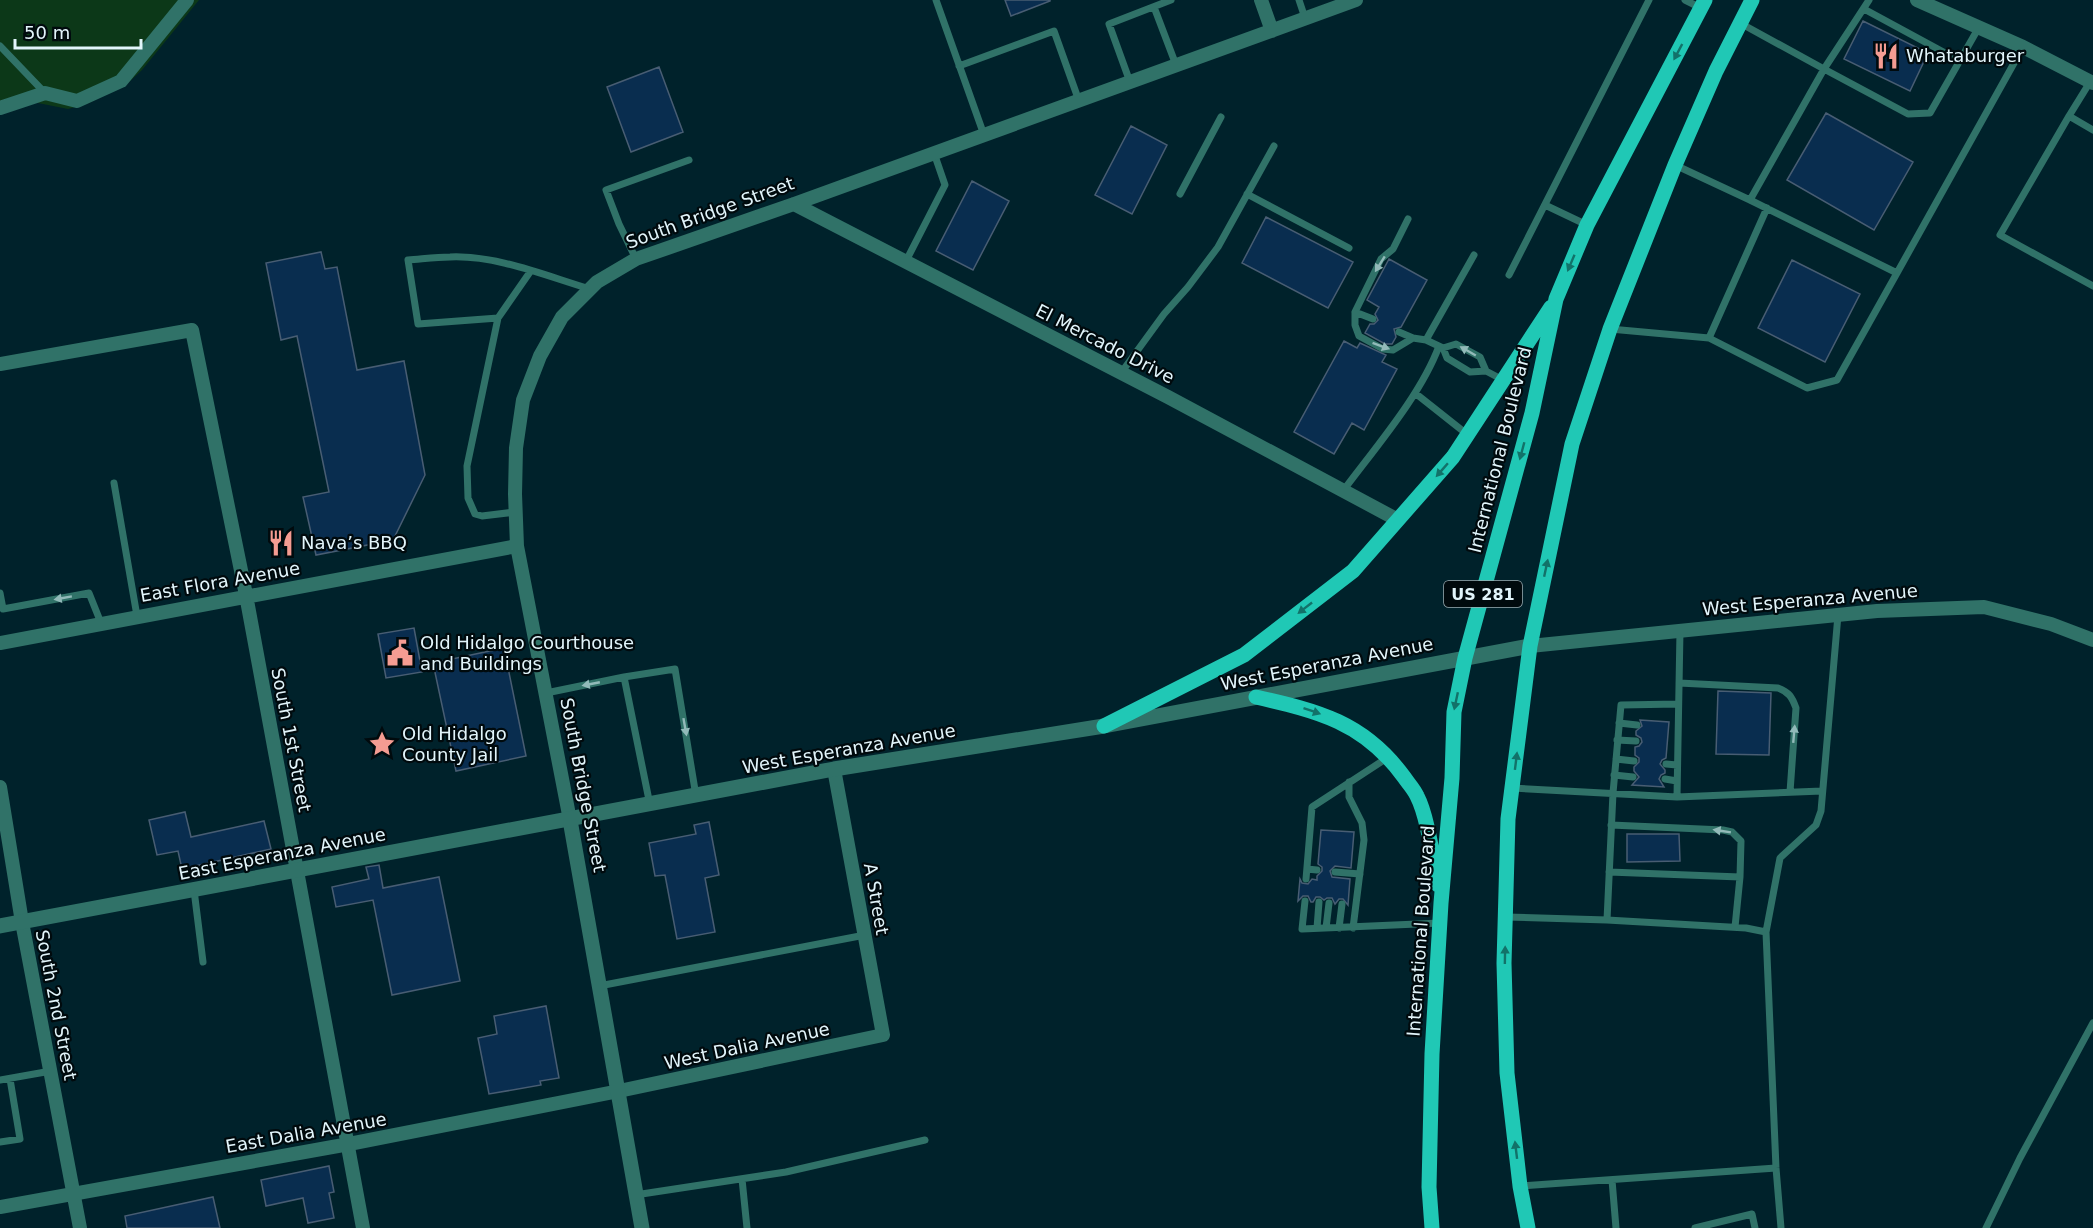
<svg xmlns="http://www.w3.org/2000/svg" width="2093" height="1228" viewBox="0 0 2093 1228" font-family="'DejaVu Sans',sans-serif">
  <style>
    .green { fill: #0c3818 }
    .building { fill: #092d4f; stroke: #485d73; stroke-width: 1.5 }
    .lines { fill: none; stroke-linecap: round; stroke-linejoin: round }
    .service { stroke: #307268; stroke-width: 7 }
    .minor { stroke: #307268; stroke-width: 14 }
    .tertiary { stroke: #307268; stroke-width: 15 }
    .primary { stroke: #20c8b5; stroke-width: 15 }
    .oneway { fill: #127269 }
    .oneway2 { fill: #92bab9 }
    .labels { text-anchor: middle; stroke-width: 4.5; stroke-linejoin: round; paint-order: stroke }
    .shield { fill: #000a0d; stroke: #9eaeb4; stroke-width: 1.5 }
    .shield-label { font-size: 16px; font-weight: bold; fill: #e2f5fb }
    .poi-label { font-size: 18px; fill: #e2f5fb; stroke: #000a0d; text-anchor: start }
    .street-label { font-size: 18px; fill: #e2f5fb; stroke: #000a0d }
  </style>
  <rect width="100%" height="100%" fill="#00222b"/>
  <path class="green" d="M0 0H199L142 70 128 83 89 103 68 109 33 102H0Z"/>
  <path class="building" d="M1005 0H1050V1L1011 16Z
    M1863 21 1928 53 1910 91 1844 59Z
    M659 67 683 132 631 152 607 87Z
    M1826 113 1913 162 1874 230 1787 180Z
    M1131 126 1167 145 1132 214 1095 195Z
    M972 181 1009 201 973 270 936 251Z
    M1266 217 1353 262 1328 308 1242 263Z
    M321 252 325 269 337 267 357 370 404 361 425 475 393 540 316 555 303 497 329 492 297 336 281 340 266 263Z
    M1389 259 1427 280 1401 327 1394 329 1396 337 1392 344H1385L1365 333 1370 324H1374L1378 320 1375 314 1379 307 1367 300Z
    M1792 260 1860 294 1825 362 1758 328Z
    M1344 341 1357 348 1360 343 1386 355 1382 362 1397 369 1364 430 1352 423 1334 454 1294 432Z
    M414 628 422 672 386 678 378 634Z
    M504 648 526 756 456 771 433 663Z
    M1718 691 1771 693 1769 755 1716 754Z
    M1640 720 1669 722 1666 758 1662 760 1660 764 1665 770V773L1661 775 1659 779 1664 787 1632 785 1639 777 1634 771V767L1639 762V758L1635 755V747L1639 746 1642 742 1641 738 1636 735V731L1642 726Z
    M185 812 191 837 264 821 271 849 182 869 178 851 157 855 149 820Z
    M709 822 719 875 705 878 715 932 677 939 665 875 655 876 649 843 696 834 694 825Z
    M1321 830 1354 832 1351 868 1335 866 1330 871 1332 877 1350 879 1348 905 1343 899H1339L1335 904 1332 898H1327L1324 900 1320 897H1316L1313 902H1311L1308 896H1303L1298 901 1300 879 1302 883 1308 884 1312 879 1317 880V876L1322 871V867L1318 864Z
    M1627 834H1679L1680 861 1627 862Z
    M379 865 383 888 439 877 460 981 392 995 373 900 336 907 332 887 369 879 366 867Z
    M546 1006 559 1078 540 1081 541 1085 489 1094 478 1038 497 1034 494 1016Z
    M329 1166 334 1192 329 1193 334 1218 308 1223 303 1198 266 1206 261 1180Z
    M213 1197 220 1228H127L125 1216Z"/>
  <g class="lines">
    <path class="service" d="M936 0 984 135
      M1299 0 1305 18
      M1685 0 1701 8
      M1154 7 1176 65
      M1864 9 1960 61
      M1740 23 1824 69 1869 0
      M0 46 45 93
      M959 66 1054 31 1079 101
      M1130 82 1109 24 1171 0
      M2069 116 2090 82
      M2093 130 2069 116 2000 235 2093 286
      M1675 165 1750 200 1824 69 1908 114 1930 113 1979 27
      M1180 194 1221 117
      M1247 194 1349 248
      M1750 200 1897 273 2023 47
      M1545 205 1587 225
      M1408 219 1393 249 1381 259 1355 312V325L1359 336 1383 349 1393 350 1413 338 1426 340 1443 348 1456 344 1480 357 1486 371
      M636 259 619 224 606 190 689 160
      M906 261 945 185 934 153
      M530 272 498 318 418 324 408 260C422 259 436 257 450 257 497 255 546 276 590 289
      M1509 275 1649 0
      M1355 312 1373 319
      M498 318 467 466 468 498 475 514 482 516 515 512
      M1610 329 1709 338 1807 388 1837 380 1897 273
      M1399 332 1413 338
      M1709 338 1767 208
      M1426 340 1474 255
      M1443 348 1447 358 1470 372 1486 371 1503 380
      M1121 373 1164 314 1188 287 1218 247 1274 146
      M1415 393 1468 435
      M114 483 137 616
      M1343 491C1375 448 1421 395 1439 346
      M0 593 3 609 89 593 101 623
      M624 677 675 669 696 796
      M1679 683 1778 688C1789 692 1792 697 1796 708L1790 792
      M546 693 624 677 650 805
      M1678 704 1621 705 1613 793 1607 920 1746 928 1766 932
      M1619 723 1637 725
      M1617 740 1636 741
      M1616 759 1634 761
      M1666 764 1677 765
      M1614 775 1633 777
      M1665 779 1677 781
      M1349 782V797L1362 823 1364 840 1353 928
      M1512 788 1677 797 1680 631
      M1677 797 1822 791
      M1611 825 1723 830 1732 832 1741 841 1740 877
      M1307 869 1317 870
      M1335 872 1360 874
      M1609 872 1740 877 1735 927
      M1306 879 1312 807 1387 758
      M194 890 203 962
      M1305 901 1302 929 1440 923
      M1506 917 1607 920
      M1317 928 1319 902
      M1326 928 1329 903
      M1339 928 1342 904
      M599 986 865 935
      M0 1080 51 1071
      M0 1142 20 1139 10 1079
      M742 1179 747 1228
      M1612 1180 1616 1228
      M1520 1186 1776 1168
      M635 1195 786 1172 925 1140
      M1695 1228 1752 1214 1755 1228
      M1781 1228 1776 1168 1766 932 1780 858 1816 825 1821 811 1838 615
      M1986 1228 2020 1158 2093 1023"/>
    <path class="minor" d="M1261 0 1272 31
      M1917 0 2023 47 2093 83
      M0 108 45 93 77 101 121 81 187 0
      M794 204 1168 397 1398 520
      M0 364 192 330 246 595 363 1228
      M0 643 517 546
      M1530 646 1877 611 1984 607 2051 624 2093 640
      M0 787 22 922 80 1228
      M570 820 517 546 515 494 516 448 523 400 540 356 562 317 597 282 636 259 794 204 1356 0
      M0 1207 349 1144 619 1091 883 1035 834 769"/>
    <path class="tertiary" d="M570 820 642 1228
      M0 926 834 769 1104 726 1530 646"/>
    <path class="primary" d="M1256 697C1318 711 1364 722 1404 777 1408 783 1414 789 1417 796 1428 817 1433 860 1438 885
      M1104 726 1244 655 1353 571 1453 457 1551 307
      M1432 1228 1429 1187 1432 1054 1441 903 1452 778 1454 712 1465 658 1532 413 1556 299 1587 225 1705 0
      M1528 1228 1520 1186 1507 1073 1504 963 1508 819 1530 646 1572 444 1610 329 1675 165 1716 71 1752 0"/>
  </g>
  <defs><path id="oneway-solid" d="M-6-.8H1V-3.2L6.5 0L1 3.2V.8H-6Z" transform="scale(1.5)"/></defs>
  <g class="oneway">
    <use href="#oneway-solid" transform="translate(1678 52) rotate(118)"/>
    <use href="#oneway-solid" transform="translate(1571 263) rotate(113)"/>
    <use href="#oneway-solid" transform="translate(1522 451) rotate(105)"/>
    <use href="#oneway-solid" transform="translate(1442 470) rotate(131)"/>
    <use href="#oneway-solid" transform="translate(1546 568) rotate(-78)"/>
    <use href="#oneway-solid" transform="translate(1305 608) rotate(142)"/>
    <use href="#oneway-solid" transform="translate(1456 701) rotate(102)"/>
    <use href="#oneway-solid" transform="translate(1312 711) rotate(19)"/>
    <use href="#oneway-solid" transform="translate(1516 761) rotate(-83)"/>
    <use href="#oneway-solid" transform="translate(1505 955) rotate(-89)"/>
    <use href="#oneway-solid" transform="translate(1516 1150) rotate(-97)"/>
  </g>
  <g class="oneway2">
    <use href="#oneway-solid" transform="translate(1380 264) rotate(122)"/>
    <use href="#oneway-solid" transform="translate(1381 346) rotate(20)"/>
    <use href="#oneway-solid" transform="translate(1468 351) rotate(-150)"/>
    <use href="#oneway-solid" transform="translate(63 598) rotate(170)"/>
    <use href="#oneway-solid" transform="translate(591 684) rotate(169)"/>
    <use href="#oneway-solid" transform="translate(685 727) rotate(80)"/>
    <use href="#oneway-solid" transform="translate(1794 734) rotate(-85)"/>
    <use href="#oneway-solid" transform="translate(1722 831) rotate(-171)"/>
  </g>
  <defs>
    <g id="restaurant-bare" transform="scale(2.07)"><path d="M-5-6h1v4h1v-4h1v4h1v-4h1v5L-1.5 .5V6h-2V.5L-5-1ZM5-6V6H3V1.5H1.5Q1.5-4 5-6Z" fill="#f59c92" stroke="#000a0d" stroke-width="2.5" paint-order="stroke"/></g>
    <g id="civic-bare" transform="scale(2.07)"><path d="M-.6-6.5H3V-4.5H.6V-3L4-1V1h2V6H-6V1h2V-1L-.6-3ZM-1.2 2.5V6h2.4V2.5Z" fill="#f59c92" stroke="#000a0d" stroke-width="2.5" paint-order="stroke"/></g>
    <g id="sight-bare" transform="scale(2.07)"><path d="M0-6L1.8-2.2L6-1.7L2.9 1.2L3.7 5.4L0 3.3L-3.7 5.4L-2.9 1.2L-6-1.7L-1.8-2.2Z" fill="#f59c92" stroke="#000a0d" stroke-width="2.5" paint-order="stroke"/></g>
  </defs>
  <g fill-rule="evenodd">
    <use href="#restaurant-bare" x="1886" y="56"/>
    <use href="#restaurant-bare" x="281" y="543"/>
    <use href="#civic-bare" x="400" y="653"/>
    <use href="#sight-bare" x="382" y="744"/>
  </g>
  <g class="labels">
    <rect class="shield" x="1444" y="581" width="78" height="26" rx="4.5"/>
    <g class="shield-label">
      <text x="1483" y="600">US 281</text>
    </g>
    <g class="poi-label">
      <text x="1906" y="62">Whataburger</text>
      <text x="301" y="549">Nava’s BBQ</text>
      <text x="420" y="649">Old Hidalgo Courthouse<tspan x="420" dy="21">and Buildings</tspan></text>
      <text x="402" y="740">Old Hidalgo<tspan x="402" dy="21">County Jail</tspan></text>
    </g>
    <g class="street-label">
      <text transform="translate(710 213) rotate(-20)" y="6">South Bridge Street</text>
      <text transform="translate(1105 344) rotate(27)" y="6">El Mercado Drive</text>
      <text transform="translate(1500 450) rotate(-76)" y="6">International Boulevard</text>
      <text transform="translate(220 582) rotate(-10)" y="6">East Flora Avenue</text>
      <text transform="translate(1810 600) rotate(-5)" y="6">West Esperanza Avenue</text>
      <text transform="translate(1327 664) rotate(-11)" y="6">West Esperanza Avenue</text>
      <text transform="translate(291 740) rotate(79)" y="6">South 1st Street</text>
      <text transform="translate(849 749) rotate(-10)" y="6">West Esperanza Avenue</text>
      <text transform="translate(583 785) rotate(79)" y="6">South Bridge Street</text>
      <text transform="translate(282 854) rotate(-11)" y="6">East Esperanza Avenue</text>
      <text transform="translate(876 899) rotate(80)" y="6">A Street</text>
      <text transform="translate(1421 931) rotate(-86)" y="6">International Boulevard</text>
      <text transform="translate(56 1005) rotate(79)" y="6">South 2nd Street</text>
      <text transform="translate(747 1046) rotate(-12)" y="6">West Dalia Avenue</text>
      <text transform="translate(306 1133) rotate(-10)" y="6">East Dalia Avenue</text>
    </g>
  </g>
  <path d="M15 39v9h126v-9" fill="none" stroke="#e2f5fb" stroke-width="3"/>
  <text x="24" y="39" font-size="18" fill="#e2f5fb" stroke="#000a0d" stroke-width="4.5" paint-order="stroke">50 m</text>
</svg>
